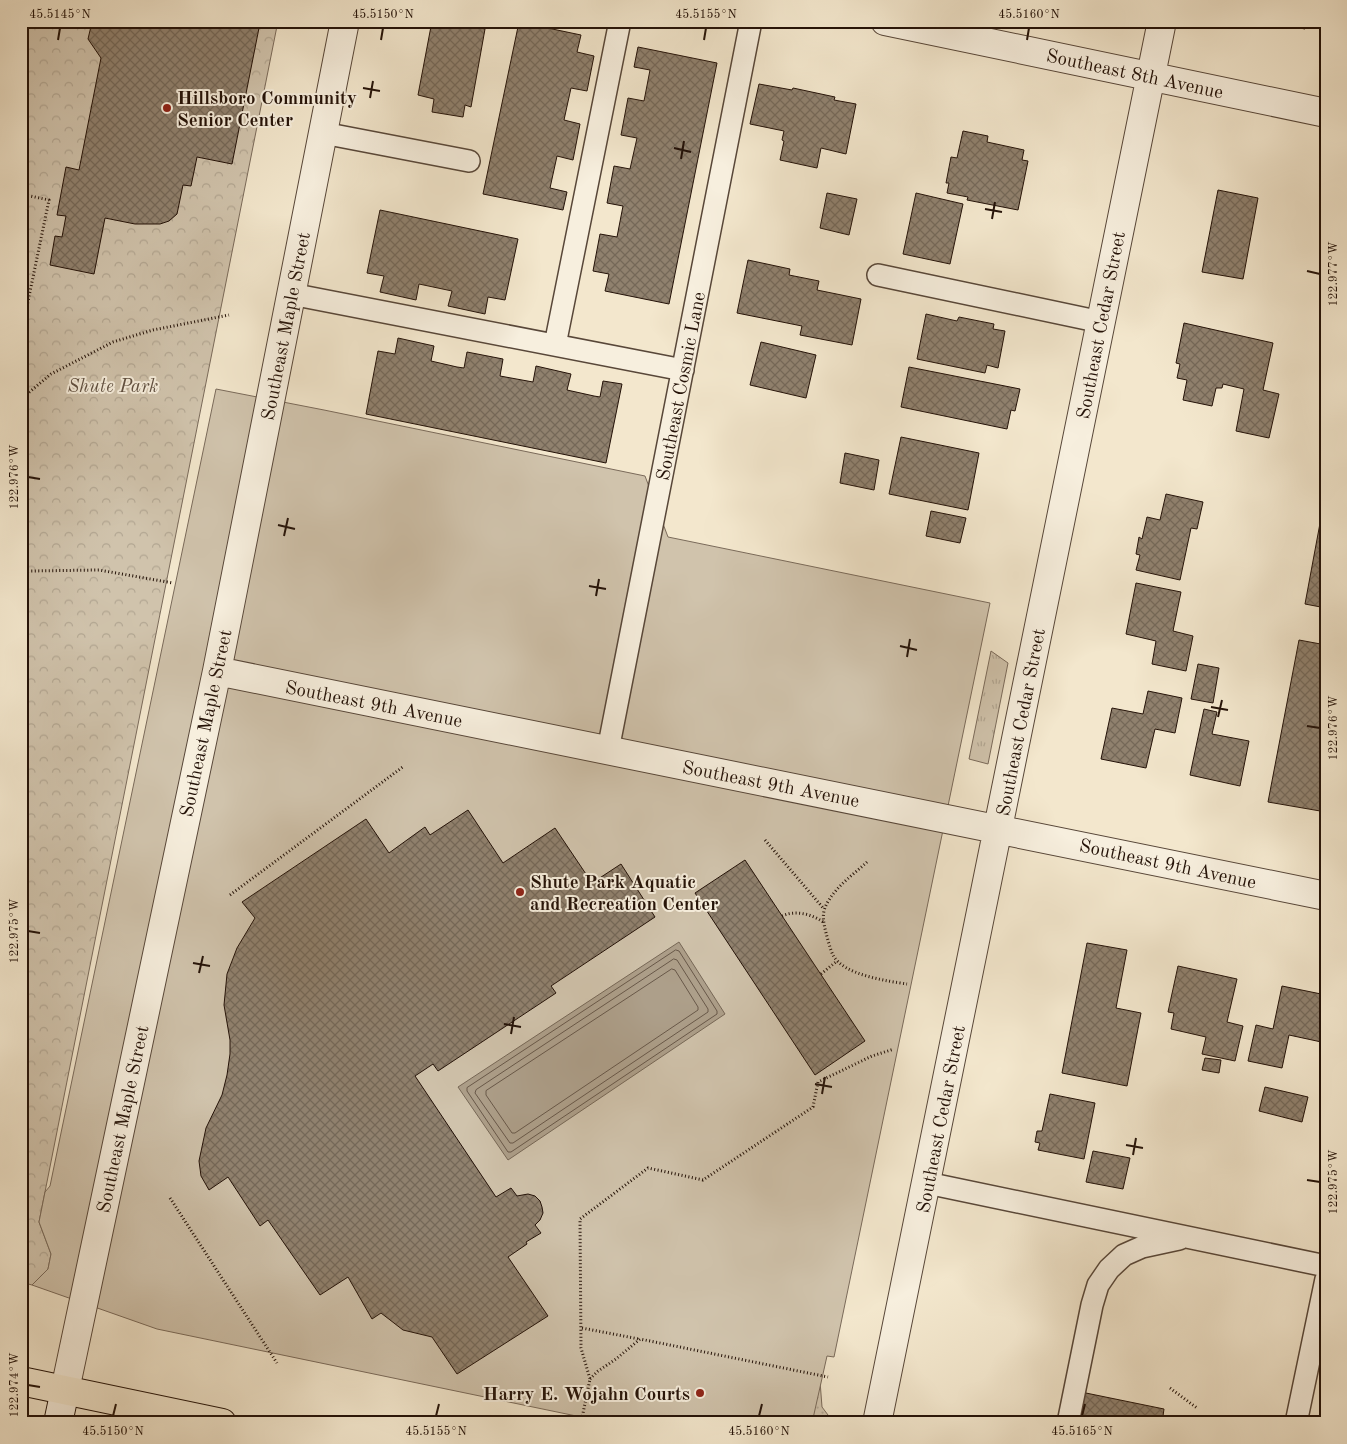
<svg xmlns="http://www.w3.org/2000/svg" width="1347" height="1444" viewBox="0 0 1347 1444" font-family="'Old Standard TT',serif">
  <style>
    .grass { fill: url(#grass-tufts); stroke: #7a6a5a }
    .park { fill: url(#park-crowns); stroke: #7a6a5a }
    .garden { fill: url(#garden-dots); stroke: #7a6a5a }
    .pitch { fill: #d0c3ac; stroke: #7a6a5a }
    .water { fill: #ad9f8a; stroke: #766756 }
    .lines { fill: none; stroke-linecap: round; stroke-linejoin: round }
    .shore { stroke: #685849; stroke-width: 1 }
    .building { fill: url(#building-cross-hatch); stroke: #241208 }
    .lane-casing { stroke: #584739; stroke-width: 24 }
    .street-casing { stroke: #584739; stroke-width: 30 }
    .secondary-casing { stroke: #241208; stroke-width: 30 }
    .primary-casing { stroke: #241208; stroke-width: 30 }
    .path { stroke: #241208; stroke-width: 3; stroke-dasharray: 1 2.5; stroke-linecap: butt }
    .lane { stroke: #f7efde; stroke-width: 21 }
    .street { stroke: #f7efde; stroke-width: 28 }
    .secondary { stroke: #f7efde; stroke-width: 28 }
    .primary { stroke: #f3e7cd; stroke-width: 28 }
    .ticks { fill: none; stroke: #241208; stroke-width: 2 }
    .poi-dot { fill: #8f2418; stroke: #f7efde; stroke-width: 2 }
    .labels { text-anchor: middle; stroke-width: 4; stroke-linejoin: round; paint-order: stroke }
    .street-label { font-size: 19px; fill: #241208; stroke: #f7efde }
    .poi-label { font-size: 19px; font-weight: bold; fill: #241208; stroke: #f7efde; text-anchor: start }
    .park-label { font-size: 19px; font-style: italic; fill: #605041; stroke: #f7efde }
    .neatline { fill: none; stroke: #241208; stroke-width: 2 }
    .ticks-label { font-size: 12px; text-anchor: middle; fill: #241208 }
  </style>
  <defs>
    <pattern id="grass-tufts" width="24" height="20" patternUnits="userSpaceOnUse" patternTransform="scale(1.25)"><rect width="24" height="20" fill="#d0c3ac"/><path d="M3 7l-1-3M5 7V3M7 7l1-3M15 17l-1-3M17 17v-4M19 17l1-3" fill="none" stroke="#b2a692"/></pattern>
    <pattern id="park-crowns" width="20" height="18" patternUnits="userSpaceOnUse" patternTransform="scale(1.25)"><rect width="20" height="18" fill="#d0c3ac"/><path d="M2 6a3 3 0 1 1 6 0M12 15a3 3 0 1 1 6 0" fill="none" stroke="#b2a692"/></pattern>
    <pattern id="garden-dots" width="8" height="8" patternUnits="userSpaceOnUse" patternTransform="scale(1.25)"><rect width="8" height="8" fill="#d0c3ac"/><path d="M2 2h.1M6 6h.1" fill="none" stroke="#b2a692" stroke-width="1.8" stroke-linecap="round"/></pattern>
    <pattern id="building-cross-hatch" width="8" height="8" patternUnits="userSpaceOnUse" patternTransform="scale(1.25)"><rect width="8" height="8" fill="#90816e"/><path d="M0 0l8 8M0 8l8-8" fill="none" stroke="#756858"/></pattern>
  </defs>
  <rect width="100%" height="100%" fill="#f3e7cd"/>
  <filter id="stains"><feTurbulence type="fractalNoise" baseFrequency=".004" numOctaves="4"/><feColorMatrix values="0 0 0 0 .2 0 0 0 0 .09 0 0 0 0 .02 0 0 0 .5 -.17"/></filter>
  <radialGradient id="worn" r=".72"><stop offset=".6" stop-color="#630" stop-opacity="0"/><stop offset="1" stop-color="#630" stop-opacity=".3"/></radialGradient>
  <path class="grass" d="M991 651 1008 663 988 764 969 759Z"/>
  <path class="park" d="M21 21H278L39 1222 51 1254 48 1269 32 1285 21 1282Z"/>
  <path class="garden" d="M820 1381 822 1407 834 1423H805Z"/>
  <path class="pitch" d="M216 389 324 410 645 476 668 537 990 603 834 1357 827 1356 812 1423H610L157 1329 32 1285 48 1269 51 1254 39 1222 45 1192 50 1186 61 1133Z"/>
  <path class="water" d="M679 942 725 1014 508 1160 458 1087Z"/>
  <g class="lines">
    <path class="shore" d="M676 950 679 951 717 1011V1014L511 1152H508L467 1091V1088Z
      M674 959 677 960 708 1009V1012L513 1143H510L475 1093 476 1090Z
      M672 969 675 970 698 1007V1010L515 1133H512L486 1095V1091Z"/>
  </g>
  <path class="building" d="M93 21H253L252 26 259 28 232 164 197 157 191 186 183 185 177 214 169 221 160 224H135L105 218 94 274 50 265 55 236 62 237 66 216 57 215 66 167 79 170 101 58 88 39 92 22Z
    M432 21H443L485 29 471 107 465 105 463 117 432 112 434 99 418 95Z
    M1272 21H1307L1305 29 1284 25V28L1271 25Z
    M519 22 581 35 577 52 594 56 587 91 571 88 564 120 580 124 573 160 557 156 550 188 567 192 563 210 483 194Z
    M638 47 717 63 669 304 605 291 609 274 593 271 600 234 617 237 623 206 607 203 614 166 630 169 637 138 621 135 628 98 644 101 650 70 634 67Z
    M759 84 792 90 793 88 835 97 834 100 856 104 846 154 821 148 817 168 780 160 784 141 782 140 784 131 750 124Z
    M963 131 988 136 987 142 1024 150 1022 160 1028 161 1018 210 967 200 968 197 947 193 949 183H946L951 157 957 158Z
    M1218 190 1258 198 1243 279 1202 272Z
    M827 193 857 199 849 235 820 228Z
    M916 193 963 204 950 264 903 254Z
    M380 210 518 239 505 300 488 297 485 314 448 306 452 291 419 284 416 300 380 292 384 276 367 273Z
    M748 260 790 269 789 275 819 281 817 290 861 299 852 345 800 335 802 326 737 313Z
    M926 314 957 321 959 317 994 324 993 329 1005 331 998 368 987 365 985 373 917 359Z
    M1184 323 1273 343 1263 390 1279 394 1269 438 1236 431 1244 389 1223 384 1222 388H1216L1212 406 1183 400 1187 380 1177 378 1180 364 1176 363Z
    M398 338 434 346 431 361 457 367 464 368 467 352 503 359 500 376 533 382 536 366 571 374 567 390 594 396 600 397 603 381 622 384 606 463 366 414 378 351 395 354Z
    M761 342 816 355 806 398 750 385Z
    M909 367 1020 389 1015 411 1011 410 1007 429 901 407Z
    M901 437 979 453 968 510 889 494Z
    M845 453 879 460 874 490 840 483Z
    M1326 491V608L1305 604Z
    M1166 494 1203 502 1197 529 1191 528 1180 580 1136 570 1140 555 1136 554 1139 537 1142 539 1147 517 1160 520Z
    M931 511 966 518 960 543 926 536Z
    M1136 583 1181 592 1173 631 1193 636 1186 671 1152 664 1156 641 1126 634Z
    M1299 640 1326 645V812L1268 802Z
    M1198 664 1219 668 1213 703 1191 699Z
    M1148 691 1182 698 1175 733 1155 729 1146 768 1101 759 1112 708 1143 714Z
    M1204 709 1217 712 1212 734 1249 741 1240 786 1190 775Z
    M468 810 503 863 555 828 592 883 621 864 655 917 551 986 556 993 438 1071 433 1064 415 1076 496 1197 511 1188 517 1196 528 1194 535 1196 540 1201 542 1207 543 1213 540 1220 535 1225 541 1233 526 1242 527 1244 508 1257 548 1316 457 1374 432 1337 403 1330 381 1313 372 1319 348 1277 320 1295 268 1220 260 1226 228 1177 209 1190 201 1176 199 1161 206 1128 222 1095 227 1075 230 1054V1040L224 1005 227 974 237 948 255 918 242 902 366 819 389 853 425 827 430 835Z
    M745 860 865 1041 815 1075 695 893Z
    M1087 943 1127 950 1116 1008 1141 1013 1127 1086 1062 1073Z
    M1178 966 1237 979 1227 1022 1243 1026 1235 1061 1202 1054 1206 1037 1171 1029 1174 1013 1168 1012Z
    M1282 986 1326 995V1043L1289 1035 1282 1068 1248 1061 1256 1025 1273 1029Z
    M1205 1058 1221 1060 1219 1073 1202 1070Z
    M1265 1087 1308 1097 1302 1122 1259 1111Z
    M1050 1094 1095 1103 1084 1159 1038 1150 1040 1143 1035 1142 1037 1131H1042Z
    M1093 1151 1130 1158 1123 1189 1086 1182Z
    M1081 1392 1164 1409 1162 1423H1075Z"/>
  <g class="lines">
    <g class="lane-casing">
      <path id="lane" d="M323 133 469 161
        M878 275 1101 322
        M291 294 683 370
        M555 345 620 21
        M608 750 751 21
        M927 1183 1326 1266
        M1068 1423 1092 1305 1098 1285 1109 1269 1124 1255 1142 1247 1179 1239
        M1296 1423 1326 1279"/>
    </g>
    <g class="street-casing">
      <path id="street" d="M885 21 1326 113
        M217 671 1326 896
        M65 1390 217 671 345 21
        M877 1423 1162 21"/>
    </g>
    <g class="secondary-casing">
      <path id="secondary" d="M58 1423 65 1390"/>
    </g>
    <g class="primary-casing">
      <path id="primary" d="M21 1381 222 1423"/>
    </g>
    <path class="path" d="M21 194 49 200 21 335
      M21 399 51 374 113 342 153 330 229 315
      M21 573 30 571 99 570 173 583
      M765 840 824 909
      M867 862C854 874 838 885 829 900 821 912 823 920 826 933 828 940 830 949 833 955 843 975 887 981 907 984
      M230 895 404 766
      M782 916C795 910 812 914 823 922
      M821 974 837 961
      M170 1198 277 1363
      M582 1328 639 1339
      M590 1379 598 1371 616 1359 640 1339 828 1377
      M1170 1388 1197 1408
      M581 1423 590 1379 581 1348 580 1219 648 1168 703 1180 813 1107 818 1082 872 1056 894 1049"/>
    <use href="#lane" class="lane"/>
    <use href="#street" class="street"/>
    <use href="#secondary" class="secondary"/>
    <use href="#primary" class="primary"/>
  </g>
  <path class="ticks" d="M58 40 60 28M381 40 383 28M704 40 706 28M1027 40 1029 28M363 88 380 91M370 98 373 81M674 148 691 152M681 159 684 141M985 209 1002 212M992 219 995 202M1307 271 1320 274M28 477 40 479M278 525 295 529M284 536 288 518M589 586 606 589M596 596 599 579M900 646 917 650M907 657 910 639M1211 707 1228 710M1218 717 1222 700M1307 726 1320 728M28 931 40 933M193 963 210 966M199 973 203 956M504 1024 521 1027M511 1034 514 1017M815 1084 832 1087M822 1094 825 1077M1126 1145 1143 1148M1133 1155 1136 1138M1307 1180 1320 1182M28 1385 40 1387M113 1416 116 1404M436 1416 439 1404M759 1416 762 1404M1082 1416 1085 1404"/>
  <g class="poi-dot">
    <circle cx="167" cy="108" r="5"/>
    <circle cx="520" cy="892" r="5"/>
    <circle cx="700" cy="1393" r="5"/>
  </g>
  <g class="labels">
    <g class="street-label">
      <text transform="translate(1135 73) rotate(12)" y="7">Southeast 8th Avenue</text>
      <text transform="translate(1100 325) rotate(-79)" y="7">Southeast Cedar Street</text>
      <text transform="translate(285 326) rotate(-79)" y="7">Southeast Maple Street</text>
      <text transform="translate(680 386) rotate(-79)" y="7">Southeast Cosmic Lane</text>
      <text transform="translate(374 703) rotate(11)" y="7">Southeast 9th Avenue</text>
      <text transform="translate(1020 722) rotate(-79)" y="7">Southeast Cedar Street</text>
      <text transform="translate(205 723) rotate(-78)" y="7">Southeast Maple Street</text>
      <text transform="translate(771 783) rotate(11)" y="7">Southeast 9th Avenue</text>
      <text transform="translate(1168 863) rotate(12)" y="7">Southeast 9th Avenue</text>
      <text transform="translate(122 1119) rotate(-78)" y="7">Southeast Maple Street</text>
      <text transform="translate(940 1119) rotate(-79)" y="7">Southeast Cedar Street</text>
    </g>
    <g class="poi-label">
      <text x="177" y="104">Hillsboro Community<tspan x="177" dy="22">Senior Center</tspan></text>
      <text x="530" y="888">Shute Park Aquatic<tspan x="530" dy="22">and Recreation Center</tspan></text>
      <text x="690" y="1400" text-anchor="end">Harry E. Wojahn Courts</text>
    </g>
    <g class="park-label">
      <text x="113" y="392">Shute Park</text>
    </g>
  </g>
  <rect width="1347" height="1444" fill="none" stroke="#f3e7cd" stroke-width="55"/>
  <rect x="28" y="28" width="1292" height="1388" class="neatline"/>
  <g class="ticks-label">
    <text x="60" y="18">45.5145°N</text>
    <text x="383" y="18">45.5150°N</text>
    <text x="706" y="18">45.5155°N</text>
    <text x="1029" y="18">45.5160°N</text>
    <text transform="translate(1333 274) rotate(-90)" y="4">122.977°W</text>
    <text transform="translate(14 477) rotate(-90)" y="4">122.976°W</text>
    <text transform="translate(1333 728) rotate(-90)" y="4">122.976°W</text>
    <text transform="translate(14 931) rotate(-90)" y="4">122.975°W</text>
    <text transform="translate(1333 1182) rotate(-90)" y="4">122.975°W</text>
    <text transform="translate(14 1385) rotate(-90)" y="4">122.974°W</text>
    <text x="113" y="1435">45.5150°N</text>
    <text x="436" y="1435">45.5155°N</text>
    <text x="759" y="1435">45.5160°N</text>
    <text x="1082" y="1435">45.5165°N</text>
  </g>
  <rect width="100%" height="100%" filter="url(#stains)"/>
  <rect width="100%" height="100%" fill="url(#worn)"/>
</svg>
